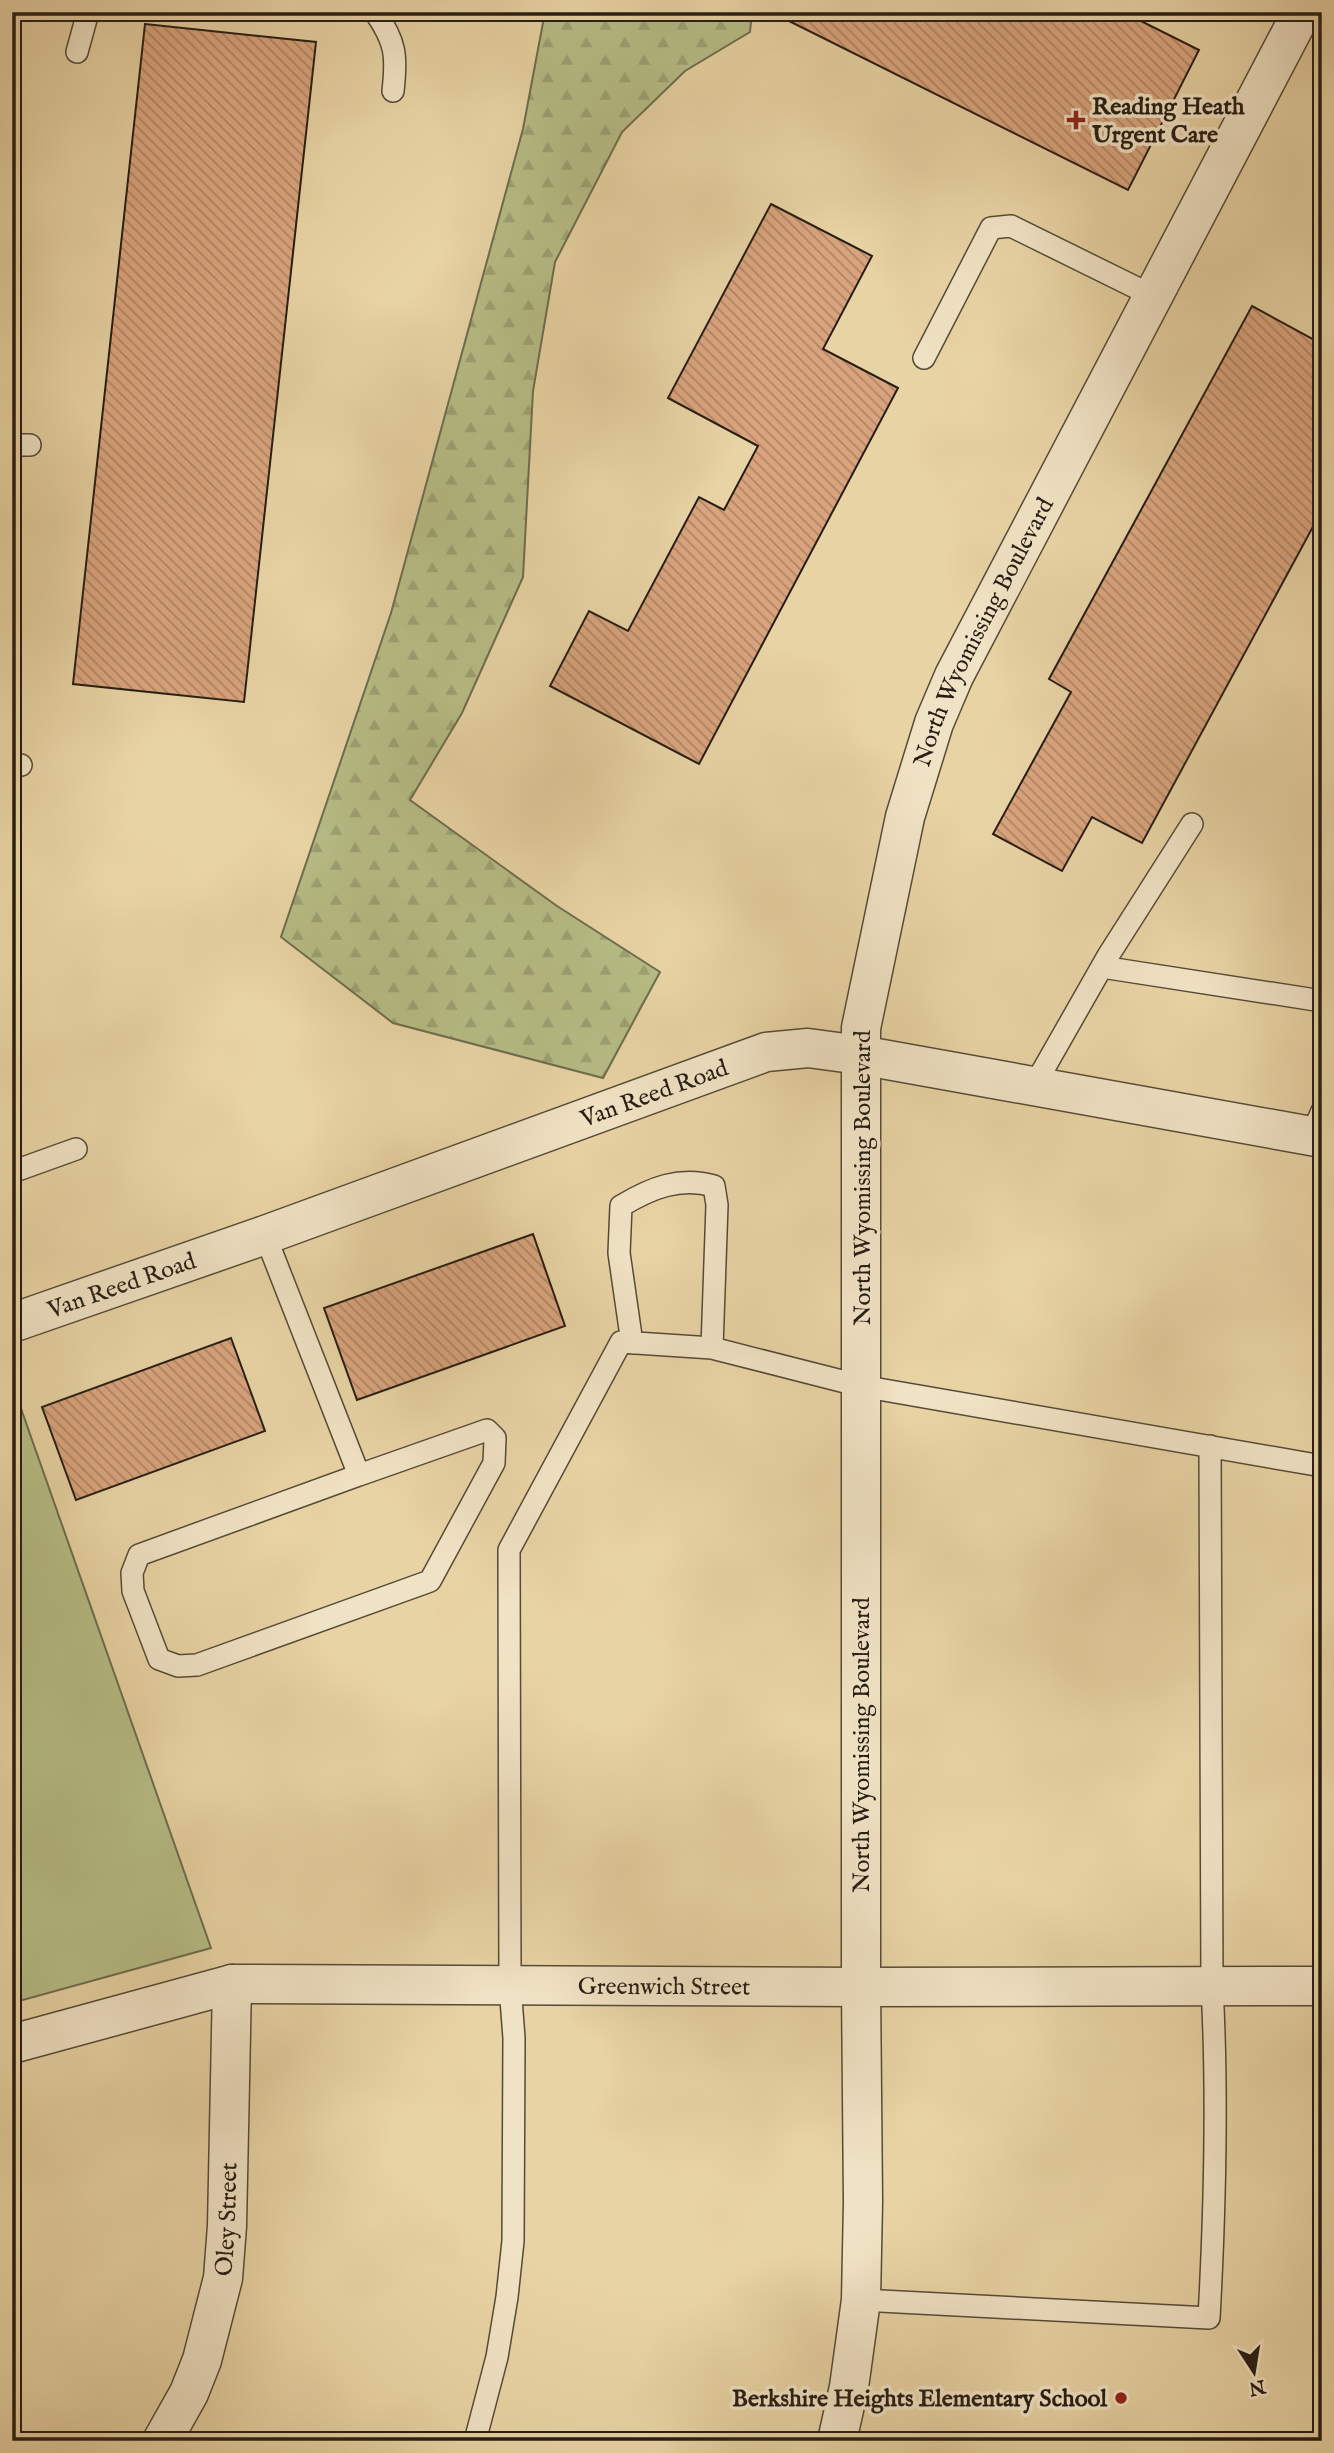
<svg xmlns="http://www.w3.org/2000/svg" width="1334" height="2453" viewBox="0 0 1334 2453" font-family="'IM FELL English',serif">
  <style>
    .grass { fill: #b6bc85; stroke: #6e6d4c; stroke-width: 2 }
    .forest { fill: url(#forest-firs); stroke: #6e6d4c; stroke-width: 2 }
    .building { fill: url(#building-back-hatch); stroke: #261e14; stroke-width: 2 }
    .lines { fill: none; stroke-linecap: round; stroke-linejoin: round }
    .service-casing { stroke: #564b38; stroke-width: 24 }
    .minor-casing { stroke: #564b38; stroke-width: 41 }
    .tertiary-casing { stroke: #564b38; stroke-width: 41 }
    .service { stroke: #f0e2c4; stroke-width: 21 }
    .minor { stroke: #f0e2c4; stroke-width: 38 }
    .tertiary { stroke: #f0e2c4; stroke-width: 38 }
    .poi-dot { fill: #8f2418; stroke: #f0e2c4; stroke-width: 2.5 }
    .labels { text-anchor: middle; stroke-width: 7; stroke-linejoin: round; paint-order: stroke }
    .poi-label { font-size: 24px; font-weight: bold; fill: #261e14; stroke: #f0e2c4; text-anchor: start }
    .street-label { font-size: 24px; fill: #261e14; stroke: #f0e2c4 }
  </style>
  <defs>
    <pattern id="forest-firs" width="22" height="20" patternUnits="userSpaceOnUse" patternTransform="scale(1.75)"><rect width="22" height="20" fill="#b6bc85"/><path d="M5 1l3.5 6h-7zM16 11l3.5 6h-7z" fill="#9ca172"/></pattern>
    <pattern id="building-back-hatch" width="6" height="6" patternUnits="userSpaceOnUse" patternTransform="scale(1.75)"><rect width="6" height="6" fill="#d9a47d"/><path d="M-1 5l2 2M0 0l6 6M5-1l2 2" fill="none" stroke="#b08565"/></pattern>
  </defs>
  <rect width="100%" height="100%" fill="#e8d3a4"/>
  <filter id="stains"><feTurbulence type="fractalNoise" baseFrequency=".00286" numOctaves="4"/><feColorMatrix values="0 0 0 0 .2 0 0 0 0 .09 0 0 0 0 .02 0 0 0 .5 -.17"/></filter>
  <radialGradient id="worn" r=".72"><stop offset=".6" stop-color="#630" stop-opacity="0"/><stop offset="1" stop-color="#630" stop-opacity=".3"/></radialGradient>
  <path class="grass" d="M12 1383 211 1948 12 2003Z"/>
  <path class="forest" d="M545 12H752L750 32 685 71 622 132 555 262 533 391 523 577 462 713 410 800 557 906 660 972 603 1078 393 1023 281 937 391 613 523 129Z"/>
  <path class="building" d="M789 12H1123L1199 50 1128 190 785 19Z
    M145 24 316 42 244 702 73 684Z
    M771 204 872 256 823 349 898 388 699 764 550 686 589 611 628 631 699 497 724 510 758 446 668 398Z
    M1252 306 1322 344V510L1142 843 1092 817 1062 871 993 834 1071 692 1049 679Z
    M533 1234 565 1326 357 1400 324 1308Z
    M231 1338 265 1431 76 1500 42 1407Z"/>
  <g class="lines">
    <g class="service-casing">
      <path id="service" d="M375 12C396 42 397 56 393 91
        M77 52 88 12
        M924 358 991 228 1011 226 1153 296
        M12 445H30
        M12 767 21 765
        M1102 967 1322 1001
        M1034 1086 1108 956 1192 824
        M1311 1136 1322 1111
        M12 1172 76 1149
        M265 1235 359 1475 139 1555 132 1573 133 1591 159 1659 178 1666 197 1665 430 1581 494 1463 495 1438 487 1430 359 1475
        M632 1343 619 1253 621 1206C651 1188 680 1176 714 1186L717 1205 712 1348
        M861 2300 1209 2318C1215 2208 1218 2097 1212 1987L1210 1446
        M475 2441 497 2357 507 2297 513 2241 514 2038 510 1986 509 1550 621 1342 712 1348 861 1386 1322 1466"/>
    </g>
    <g class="minor-casing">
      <g id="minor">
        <path id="s1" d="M12 2044 232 1984 861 1987 1322 1986"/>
        <path id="s2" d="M162 2441 189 2393 202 2360 223 2278 227 2226 232 1984"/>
      </g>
    </g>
    <g class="tertiary-casing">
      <g id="tertiary">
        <path id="s3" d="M12 1323 265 1235 766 1052 808 1048 860 1055 1322 1138"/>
        <path id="s4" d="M837 2441 849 2387 861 2300 863 2202 861 1987V1028L905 817 934 723 954 676 1302 12"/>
      </g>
    </g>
    <use href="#service" class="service"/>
    <use href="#minor" class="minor"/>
    <use href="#tertiary" class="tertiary"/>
  </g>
  <g class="poi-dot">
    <path d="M1072.5 109.5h7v7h7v7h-7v7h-7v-7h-7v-7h7z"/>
    <circle cx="1121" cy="2398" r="7"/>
  </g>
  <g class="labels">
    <g class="poi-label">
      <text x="1092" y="114">Reading Heath<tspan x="1092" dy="28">Urgent Care</tspan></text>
      <text x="1107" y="2406" text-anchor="end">Berkshire Heights Elementary School</text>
    </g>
    <g class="street-label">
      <text dy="8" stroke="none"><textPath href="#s4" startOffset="1832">North Wyomissing Boulevard</textPath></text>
      <text dy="8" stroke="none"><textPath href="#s3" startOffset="682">Van Reed Road</textPath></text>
      <text transform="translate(862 1178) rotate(-90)" y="8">North Wyomissing Boulevard</text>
      <text dy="8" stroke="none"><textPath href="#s3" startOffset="116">Van Reed Road</textPath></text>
      <text transform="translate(861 1745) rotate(-90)" y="8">North Wyomissing Boulevard</text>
      <text dy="8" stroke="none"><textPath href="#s1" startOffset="660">Greenwich Street</textPath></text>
      <text dy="8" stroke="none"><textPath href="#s2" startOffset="234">Oley Street</textPath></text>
    </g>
  </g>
  <rect width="1334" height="2453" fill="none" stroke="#e8d3a4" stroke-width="42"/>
  <rect x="14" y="14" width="1306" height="2425" fill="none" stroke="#261e14" stroke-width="3.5"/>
  <rect x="21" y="21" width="1292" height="2411" fill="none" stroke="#261e14" stroke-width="2"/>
  <g transform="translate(1254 2372) rotate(168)" stroke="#f0e2c4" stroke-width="5" paint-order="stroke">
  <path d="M0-5L12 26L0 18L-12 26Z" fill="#261e14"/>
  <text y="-10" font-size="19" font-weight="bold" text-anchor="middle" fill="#261e14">N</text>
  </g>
  <rect width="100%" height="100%" filter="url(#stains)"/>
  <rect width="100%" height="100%" fill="url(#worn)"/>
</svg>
